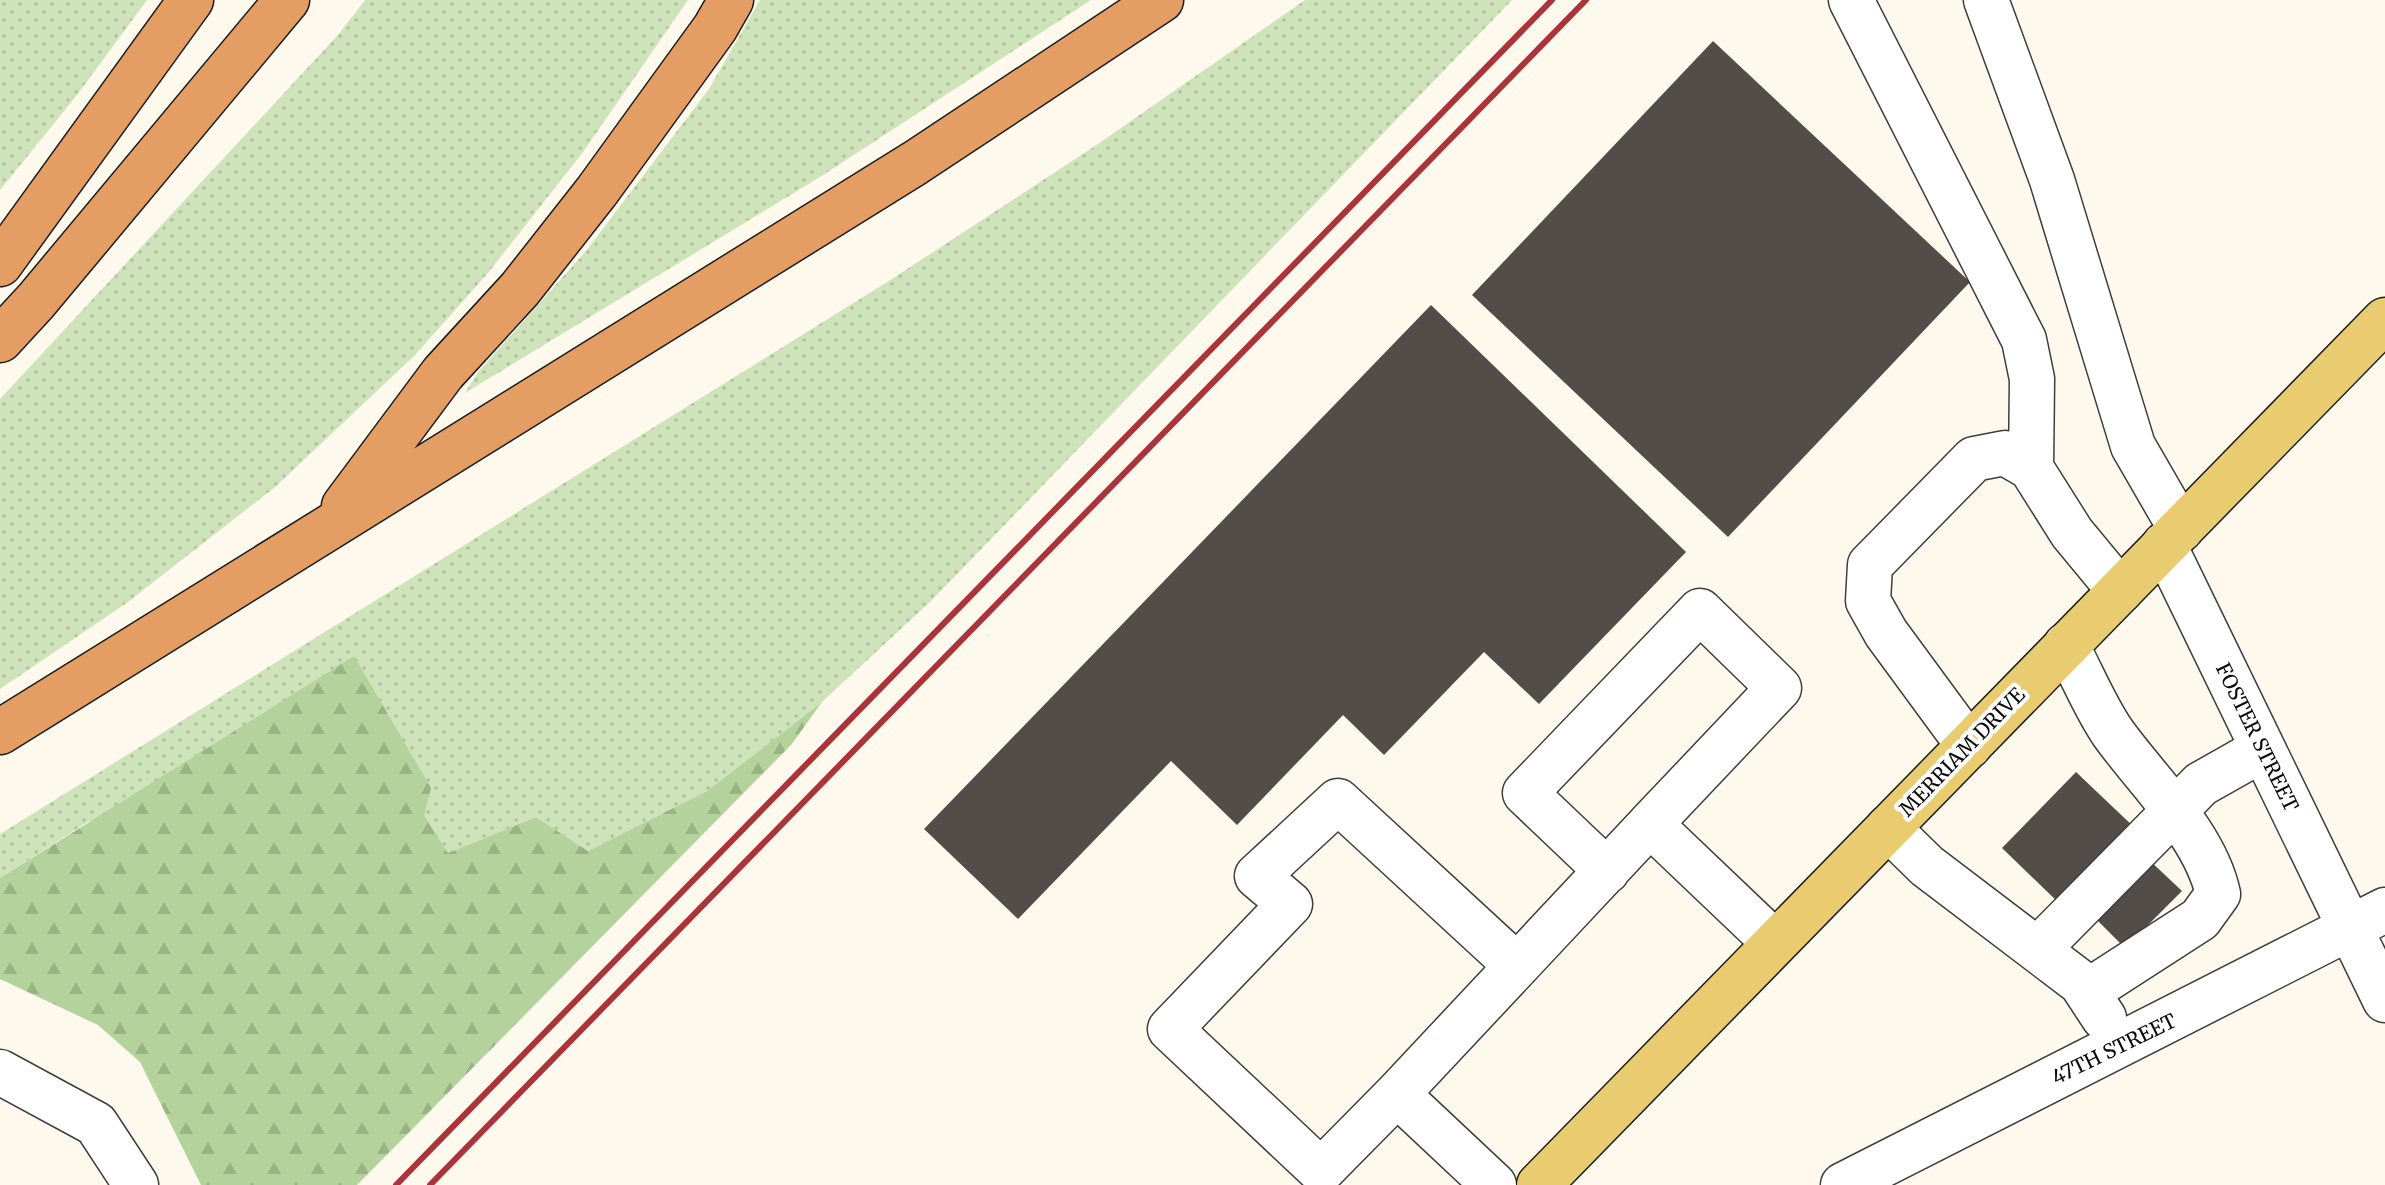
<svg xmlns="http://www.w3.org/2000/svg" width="2385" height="1185" viewBox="0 0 2385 1185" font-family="Merriweather,serif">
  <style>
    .green { fill: url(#green-dots) }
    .forest { fill: url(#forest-firs) }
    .building { fill: #534d49 }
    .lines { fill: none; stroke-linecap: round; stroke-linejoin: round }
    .minor-casing { stroke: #3e3e3e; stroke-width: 47 }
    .major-casing { stroke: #1c1c1c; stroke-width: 47 }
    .highway-casing { stroke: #1c1c1c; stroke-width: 47 }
    .minor { stroke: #fff; stroke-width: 44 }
    .major { stroke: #e9cb70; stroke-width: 44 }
    .highway { stroke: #e49d63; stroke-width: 44 }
    .rail { stroke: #ac333a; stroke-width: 6 }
    .labels { text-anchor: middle; stroke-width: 8; stroke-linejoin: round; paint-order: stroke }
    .street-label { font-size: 20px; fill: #0b0b0b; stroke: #fff }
  </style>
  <defs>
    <pattern id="green-dots" width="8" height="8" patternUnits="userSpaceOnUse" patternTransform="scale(2)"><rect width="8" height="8" fill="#cfe3ba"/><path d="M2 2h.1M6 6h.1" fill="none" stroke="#b0c19f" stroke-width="1.8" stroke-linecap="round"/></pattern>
    <pattern id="forest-firs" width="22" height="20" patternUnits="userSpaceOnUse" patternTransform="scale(2)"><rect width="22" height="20" fill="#b4d29b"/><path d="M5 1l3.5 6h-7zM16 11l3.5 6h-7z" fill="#99b384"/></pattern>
  </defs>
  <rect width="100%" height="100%" fill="#fdf9ec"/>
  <path class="green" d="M0 0H147L77 95 0 190Z
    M365 0H688L583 152 488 273 415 355 275 487 128 602 0 689V399L338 35Z
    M760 0H1091L820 177 465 393 478 372 586 251 709 89Z
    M1305 0H1512L932 600 822 702 707 791 588 851 536 817 448 853 424 815 89 821 0 878V834L892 279 1095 146Z"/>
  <path class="forest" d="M354 656 431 788 424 815 448 853 536 817 588 851 707 791 822 702 791 745 357 1185H201L140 1062 98 1025 0 979V878Z"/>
  <path class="building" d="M1713 41 1970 282 1728 537 1472 295Z
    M1431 305 1686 552 1539 704 1484 652 1384 755 1343 715 1237 825 1171 761 1018 919 924 829Z
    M2076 772 2136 829 2061 905 2002 848Z
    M2147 858 2182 891 2125 948 2091 914Z"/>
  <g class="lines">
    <g class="minor-casing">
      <path id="minor" d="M1851 0 2024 340 2032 379 2031 468
        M1986 0 2052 180 2133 446 2181 529
        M2164 545 2385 1000
        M2066 645C2082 674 2095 707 2113 733 2148 782 2205 834 2218 894L2200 919 2087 992
        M1969 746 1886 633 1868 601 1870 565 1974 459 2005 453 2031 468 2072 533 2120 591
        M1888 828 1927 866 2081 983 2104 1018
        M1607 871 1525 793 1700 611 1779 688 1650 824
        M2038 949 2201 784 2263 749
        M0 1072 96 1124 136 1185
        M1397 1094 1321 1171 1170 1029 1290 904 1257 876 1338 801 1517 966
        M1494 1185 1397 1094 1650 824 1775 943
        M1843 1185 2385 910"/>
    </g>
    <g class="major-casing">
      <path id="major" d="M1539 1185 2385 320"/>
    </g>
    <g class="highway-casing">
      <path id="highway" d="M0 264 191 0
        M0 340 36 301 287 0
        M344 506 443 373 520 289 597 191 715 28 731 0
        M0 732 915 163 1161 0"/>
    </g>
    <use href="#minor" class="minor"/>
    <use href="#major" class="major"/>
    <use href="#highway" class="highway"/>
    <path class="rail" d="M396 1185 1552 0
      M430 1185 1586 0"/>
  </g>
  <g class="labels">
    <g class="street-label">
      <text transform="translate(2257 737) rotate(64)" y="7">FOSTER STREET</text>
      <text transform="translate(1962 752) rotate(-46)" y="7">MERRIAM DRIVE</text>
      <text transform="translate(2114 1049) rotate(-26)" y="7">47TH STREET</text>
    </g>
  </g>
</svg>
